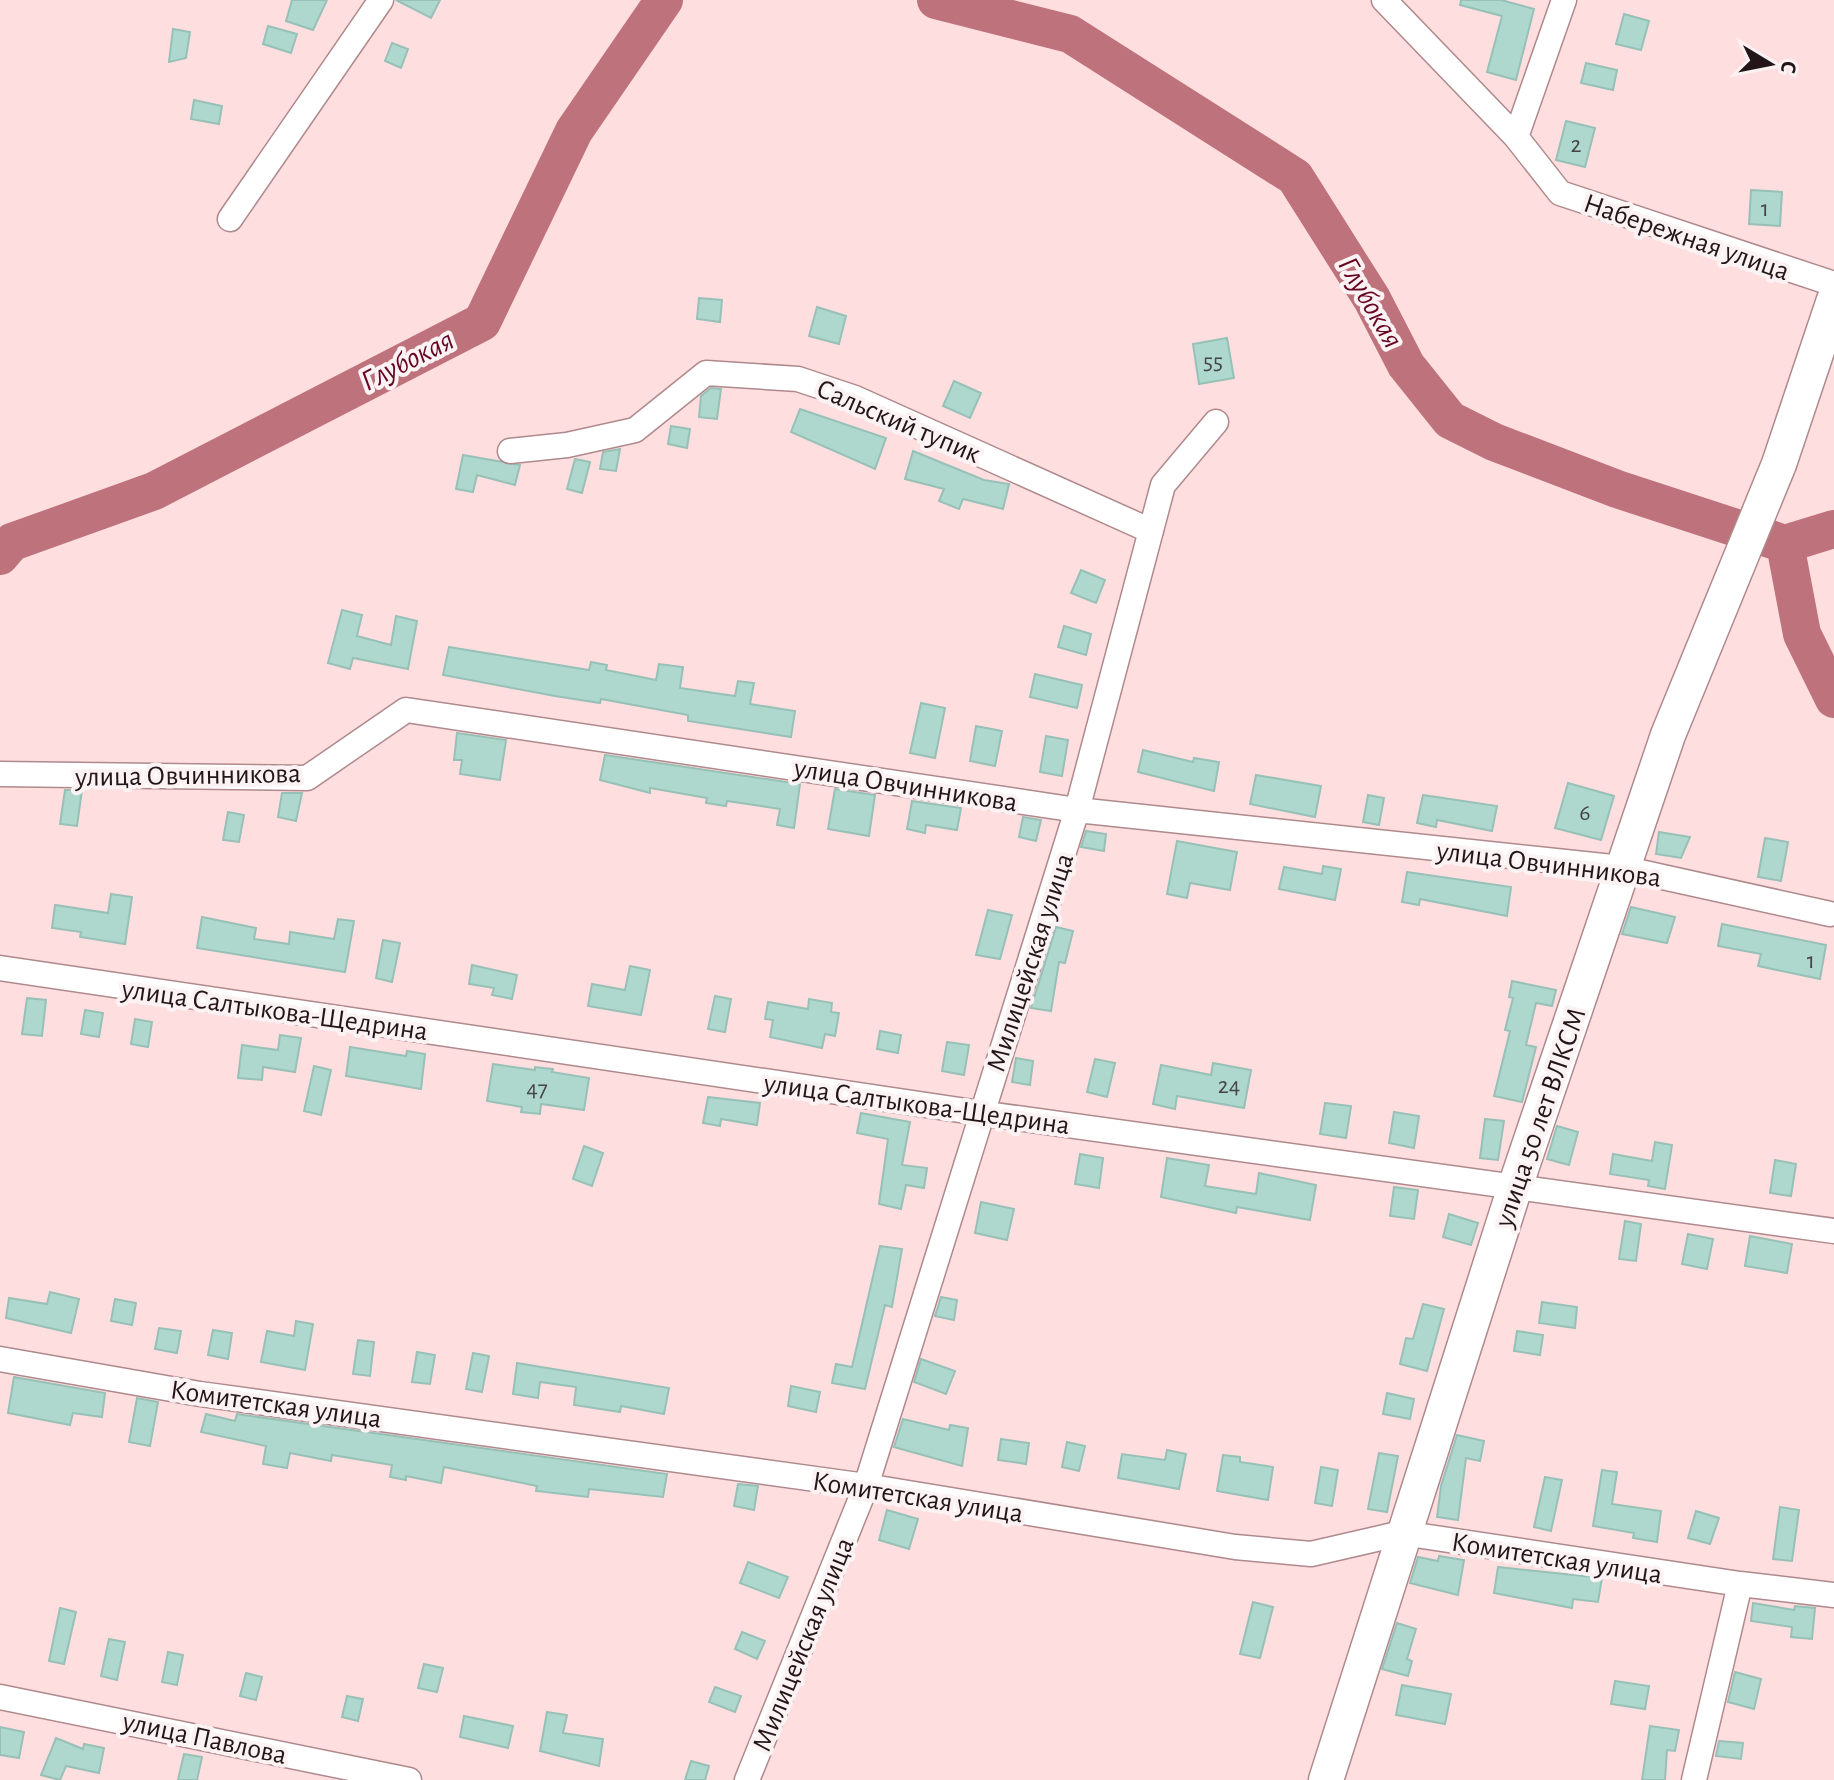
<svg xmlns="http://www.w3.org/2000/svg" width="1834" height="1780" viewBox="0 0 1834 1780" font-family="'Alegreya Sans',sans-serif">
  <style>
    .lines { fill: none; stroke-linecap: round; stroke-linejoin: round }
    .river { stroke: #be727b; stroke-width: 38 }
    .building { fill: #aed7cd; stroke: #97c0b7; stroke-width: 2 }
    .minor-casing { stroke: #af898c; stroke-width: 27 }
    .secondary-casing { stroke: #af898c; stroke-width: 37 }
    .minor { stroke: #fff; stroke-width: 24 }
    .secondary { stroke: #fff; stroke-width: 34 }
    .labels { text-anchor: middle; stroke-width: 8; stroke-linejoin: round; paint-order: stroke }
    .number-label { font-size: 24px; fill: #464645 }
    .street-label { font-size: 28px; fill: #241618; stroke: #fbf2f3 }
    .water-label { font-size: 30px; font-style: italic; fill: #660622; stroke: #fbf2f3 }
  </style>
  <rect width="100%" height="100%" fill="#ffdee0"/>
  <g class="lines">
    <path class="river" d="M936 0 1070 34 1295 177 1372 299 1406 365 1450 420 1494 442 1617 489 1785 544 1834 529
      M1785 544 1802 634 1834 699
      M0 556 12 542 154 491 482 322 574 131 664 0"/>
  </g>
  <path class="building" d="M292 0H327L313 30 286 21Z
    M396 0H440L431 18Z
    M1461 0H1501L1534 9 1516 80 1487 72 1502 16 1460 5Z
    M1624 14 1649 21 1641 50 1616 44Z
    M268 26 297 34 291 53 263 44Z
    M173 29 190 32 186 58 169 62Z
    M392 43 408 49 401 68 385 61Z
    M1586 63 1617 70 1613 90 1581 83Z
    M194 100 222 106 219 124 191 119Z
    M1566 121 1595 128 1585 167 1556 160Z
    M1751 190 1782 192 1780 226 1749 224Z
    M699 298 722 300 720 322 697 319Z
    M817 307 846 316 839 344 809 336Z
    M1227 338 1234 378 1199 384 1193 344Z
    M954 381 981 393 970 418 943 406Z
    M711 388 721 389 717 419 699 417 701 396Z
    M800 409 886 438 875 469 791 432Z
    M671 426 690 429 687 448 668 444Z
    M620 449 616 471 600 469 603 452Z
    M913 451 984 480 1009 484 1003 509 963 499 959 509 939 501 944 489 905 479Z
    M463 455 520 465 515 485 477 475 473 492 456 489Z
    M575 459 590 462 582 493 567 489Z
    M1081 570 1105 580 1096 603 1071 593Z
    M342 610 362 615 357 636 391 645 396 616 417 621 408 669 353 658 350 669 328 663Z
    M1064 626 1091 634 1086 655 1058 647Z
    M449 647 589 670 591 662 607 665 606 670 656 680 659 664 683 667 680 688 735 696 738 681 754 683 750 704 795 711 791 737 688 721V715L601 699 600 703 555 696 443 675Z
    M1035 674 1082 685 1077 708 1030 697Z
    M921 703 945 708 935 758 910 753Z
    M976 726 1002 731 995 766 970 761Z
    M457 733 506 740 500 780 460 774 462 760H454Z
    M1046 736 1068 740 1062 776 1040 772Z
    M1143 750 1193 762 1194 758 1219 762 1214 791 1138 772Z
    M605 755 800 784 794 828 777 825 780 809 727 801 726 806 706 803 707 798 650 788V793L600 780Z
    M1256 775 1321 786 1315 817 1250 804Z
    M1568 783 1614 796 1601 840 1555 828Z
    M835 789 875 795 869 836 828 829Z
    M65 790H82L77 826 60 824Z
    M282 793H302L296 821 278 817Z
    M1368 795 1384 798 1379 825 1363 822Z
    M1423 795 1497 806 1492 831 1437 820 1436 827 1417 823Z
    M912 801 961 808 957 830 926 825 925 833 907 829Z
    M228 812 244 815 239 842 223 840Z
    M1023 817 1041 820 1036 841 1019 837Z
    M1086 831 1106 834 1104 851 1081 847Z
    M1659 832 1690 837 1681 858 1656 854Z
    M1765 838 1788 842 1781 881 1758 877Z
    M1177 841 1237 852 1230 890 1190 883 1187 898 1167 894Z
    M1323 866 1341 869 1335 900 1279 889 1284 867 1322 874Z
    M1407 872 1511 887 1507 916 1420 899 1419 905 1402 902Z
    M111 894 132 897 125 944 80 937 81 932 52 928 55 905 108 913Z
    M1631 907 1675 917 1667 943 1622 934Z
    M988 910 1012 915 1000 959 976 955Z
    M202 917 256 928 254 939 289 944 290 932 334 939 338 919 354 921 345 972 197 948Z
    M1722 924 1826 945 1820 979 1758 966 1761 954 1718 946Z
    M1056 927 1073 931 1065 963 1059 962 1051 1011 1031 1008Z
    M383 940 400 943 392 982 376 978Z
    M472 965 517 975 512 999 492 995 494 988 469 984Z
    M630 966 650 970 641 1015 588 1006 592 984 625 990Z
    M1512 981 1556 990 1552 1006 1536 1003 1526 1045 1536 1047 1522 1102 1494 1096 1510 1031 1505 1030 1513 998 1509 997Z
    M715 996 731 999 725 1032 708 1029Z
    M27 998 46 1000 42 1036 22 1034Z
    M809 999 832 1003 831 1012 839 1013 835 1036 825 1034 822 1048 770 1037 773 1020 765 1019 768 1002 808 1009Z
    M85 1010 103 1013 99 1037 81 1034Z
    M135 1019 152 1022 148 1047 131 1044Z
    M880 1031 901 1035 898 1053 877 1049Z
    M280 1035 301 1038 295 1072 263 1067 262 1080 238 1078 242 1045 278 1050Z
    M947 1042 969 1045 964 1075 942 1071Z
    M350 1047 406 1056 407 1051 425 1054 421 1089 346 1076Z
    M1016 1058 1033 1061 1030 1085 1012 1082Z
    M1095 1059 1115 1063 1107 1097 1087 1092Z
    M1213 1063 1251 1070 1244 1108 1177 1096 1175 1109 1153 1104 1161 1065 1211 1075Z
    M493 1064 535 1070V1067L553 1069 552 1072 589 1078 584 1110 541 1104 540 1114 521 1112 522 1107 487 1101Z
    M314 1066 331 1070 321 1115 304 1111Z
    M708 1097 760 1103 757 1125 721 1119 720 1126 703 1123Z
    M1325 1103 1351 1106 1346 1138 1320 1134Z
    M1394 1112 1419 1116 1414 1148 1389 1143Z
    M861 1113 910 1122 902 1165 927 1168 924 1188 906 1185 901 1209 879 1204 888 1139 857 1133Z
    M1485 1119 1504 1121 1498 1160 1480 1158Z
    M1557 1126 1578 1132 1569 1165 1547 1159Z
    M1655 1142 1672 1145 1665 1189 1648 1186 1649 1180 1610 1174 1613 1154 1652 1161Z
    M584 1146 603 1153 592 1186 573 1179Z
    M1080 1154 1103 1158 1099 1188 1075 1184Z
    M1167 1158 1209 1165 1205 1186 1256 1194 1259 1173 1316 1185 1310 1220 1237 1207 1236 1213 1161 1197Z
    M1775 1160 1796 1164 1791 1196 1770 1193Z
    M1394 1187 1418 1190 1414 1219 1390 1216Z
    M981 1202 1014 1209 1007 1240 975 1233Z
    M1449 1214 1478 1223 1471 1245 1443 1237Z
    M1625 1221 1641 1224 1636 1261 1619 1259Z
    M1688 1234 1713 1239 1707 1269 1682 1264Z
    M1750 1236 1792 1244 1787 1273 1745 1266Z
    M880 1246 902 1249 892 1307 885 1305 865 1389 832 1383 836 1364 852 1367Z
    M50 1292 79 1299 71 1333 6 1318 9 1298 47 1304Z
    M941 1297 957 1300 954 1320 935 1316Z
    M115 1299 136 1303 132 1325 111 1321Z
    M1542 1302 1577 1307 1575 1328 1539 1323Z
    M1423 1304 1444 1309 1427 1371 1400 1364 1406 1338 1413 1339Z
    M296 1321 313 1324 305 1370 261 1362 267 1331 294 1336Z
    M159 1328 181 1331 177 1353 155 1349Z
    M213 1330 232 1333 228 1359 208 1355Z
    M1517 1331 1543 1335 1540 1355 1514 1351Z
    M358 1340 374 1342 370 1376 353 1374Z
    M417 1352 435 1355 430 1384 412 1382Z
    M473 1353 489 1356 482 1392 466 1389Z
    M921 1359 955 1371 946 1394 914 1382Z
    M517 1363 669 1388 664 1414 621 1406 620 1412 574 1405 576 1387 540 1382 538 1398 513 1394Z
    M14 1377 105 1393 102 1417 73 1413 70 1425 8 1413Z
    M791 1386 820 1392 816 1412 788 1406Z
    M1387 1393 1414 1399 1410 1419 1383 1414Z
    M137 1398 158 1402 150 1446 129 1442Z
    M206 1414 235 1421 237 1414 667 1474 663 1497 589 1489 588 1497 536 1491 537 1486 444 1467 441 1483 406 1476V1480L390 1477 392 1465 332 1455 331 1461 290 1453 287 1468 263 1464 266 1446 201 1432Z
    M903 1419 949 1430 950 1425 968 1428 962 1466 894 1447Z
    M1457 1435 1484 1441 1480 1461 1466 1458 1458 1520 1437 1517 1441 1486Z
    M1001 1439 1029 1443 1026 1464 998 1460Z
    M1067 1442 1085 1446 1079 1471 1062 1467Z
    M1167 1450 1186 1454 1179 1489 1118 1478 1122 1454 1165 1460Z
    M1379 1453 1398 1456 1387 1512 1368 1509Z
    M1223 1455 1240 1457V1462L1273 1467 1268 1500 1217 1491Z
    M1321 1467 1338 1470 1332 1506 1315 1503Z
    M1602 1470 1617 1472 1612 1504 1661 1511 1657 1542 1633 1538 1634 1533 1593 1526Z
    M1545 1477 1562 1480 1551 1531 1534 1527Z
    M738 1484 758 1486 754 1510 734 1506Z
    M1780 1507 1799 1510 1792 1561 1773 1559Z
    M887 1510 918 1519 909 1549 879 1540Z
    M1696 1511 1719 1518 1710 1544 1688 1538Z
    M1439 1556 1464 1560 1458 1595 1410 1583 1418 1557 1438 1561Z
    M748 1562 788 1577 779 1598 740 1583Z
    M1498 1567 1602 1578 1598 1602 1573 1599 1572 1608 1494 1593Z
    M1253 1602 1273 1607 1260 1658 1240 1654Z
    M1753 1603 1794 1610 1795 1606 1815 1608 1812 1639 1791 1637 1792 1627 1751 1621Z
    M60 1608 76 1612 64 1664 49 1661Z
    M1397 1623 1416 1629 1407 1659 1412 1661 1408 1676 1382 1669Z
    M742 1632 765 1641 757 1659 735 1649Z
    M109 1639 125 1642 117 1680 101 1676Z
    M168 1652 183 1655 177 1685 162 1682Z
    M424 1664 443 1668 437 1692 418 1688Z
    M1735 1672 1761 1679 1754 1709 1728 1702Z
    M246 1673 262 1677 256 1700 240 1696Z
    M1615 1681 1649 1686 1645 1709 1611 1704Z
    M1402 1685 1451 1694 1445 1724 1396 1715Z
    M715 1687 741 1696 735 1712 709 1702Z
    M347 1696 363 1699 358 1721 342 1717Z
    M547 1712 567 1715 563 1733 603 1739 599 1766 540 1751Z
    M464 1716 513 1726 508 1748 460 1737Z
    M1650 1726 1679 1730 1675 1751 1667 1750 1665 1780H1642Z
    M0 1727 24 1732 19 1758 0 1755Z
    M56 1738 83 1749 84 1744 104 1748 99 1773 66 1766 60 1780 41 1775Z
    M1719 1741 1743 1743 1741 1759 1716 1756Z
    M184 1754 202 1757 197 1780H178Z
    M691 1761 709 1766 705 1780H685Z"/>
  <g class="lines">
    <g class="minor-casing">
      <path id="minor" d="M1384 0 1516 137 1560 193 1834 284
        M1516 137 1564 0
        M230 219 381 0
        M510 451 567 445 635 430 706 373 798 379 855 398 1151 531
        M0 774 307 778 406 710 1077 810 1622 868 1830 914
        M0 968 980 1113 1834 1231
        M0 1359 200 1394 866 1486 1235 1547 1311 1554 1402 1533 1740 1584 1834 1595
        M0 1697 409 1780
        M747 1780 866 1486 1077 810 1163 485 1216 422
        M1694 1780 1740 1584"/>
    </g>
    <g class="secondary-casing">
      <path id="secondary" d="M1326 1780 1515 1187 1668 735 1779 464 1834 300"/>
    </g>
    <use href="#minor" class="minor"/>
    <use href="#secondary" class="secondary"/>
  </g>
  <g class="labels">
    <g class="number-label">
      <text x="1576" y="152">2</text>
      <text x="1765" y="216">1</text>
      <text x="1213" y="369">55</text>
      <text x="1585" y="820">6</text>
      <text x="1811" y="968">1</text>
      <text x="1229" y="1093">24</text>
      <text x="537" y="1096">47</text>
    </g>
    <g class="street-label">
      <text transform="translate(1687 236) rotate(19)" y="10">Набережная улица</text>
      <text transform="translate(899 420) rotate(23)" y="10">Сальский тупик</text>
      <text transform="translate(188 774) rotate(-1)" y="10">улица Овчинникова</text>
      <text transform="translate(906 784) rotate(9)" y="10">улица Овчинникова</text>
      <text transform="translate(1549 863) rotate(7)" y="10">улица Овчинникова</text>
      <text transform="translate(1029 962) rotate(-72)" y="10">Милицейская улица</text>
      <text transform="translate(275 1009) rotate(8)" y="10">улица Салтыкова-Щедрина</text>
      <text transform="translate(917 1103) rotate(8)" y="10">улица Салтыкова-Щедрина</text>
      <text transform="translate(1539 1117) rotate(-71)" y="10">улица 50 лет ВЛКСМ</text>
      <text transform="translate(276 1403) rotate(8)" y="10">Комитетская улица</text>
      <text transform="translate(918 1496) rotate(9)" y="10">Комитетская улица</text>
      <text transform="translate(1557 1557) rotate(9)" y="10">Комитетская улица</text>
      <text transform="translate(802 1644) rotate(-68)" y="10">Милицейская улица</text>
      <text transform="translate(205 1737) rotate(12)" y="10">улица Павлова</text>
    </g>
    <g class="water-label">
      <text transform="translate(1371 302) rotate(60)" y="10">Глубокая</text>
      <text transform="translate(407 360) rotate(-27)" y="10">Глубокая</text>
    </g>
  </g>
  <g transform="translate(1770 64) rotate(100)" stroke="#fbf2f3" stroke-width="6" paint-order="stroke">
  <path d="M0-6L14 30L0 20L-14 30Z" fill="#241618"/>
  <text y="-12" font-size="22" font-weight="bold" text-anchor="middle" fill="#241618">С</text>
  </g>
</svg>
